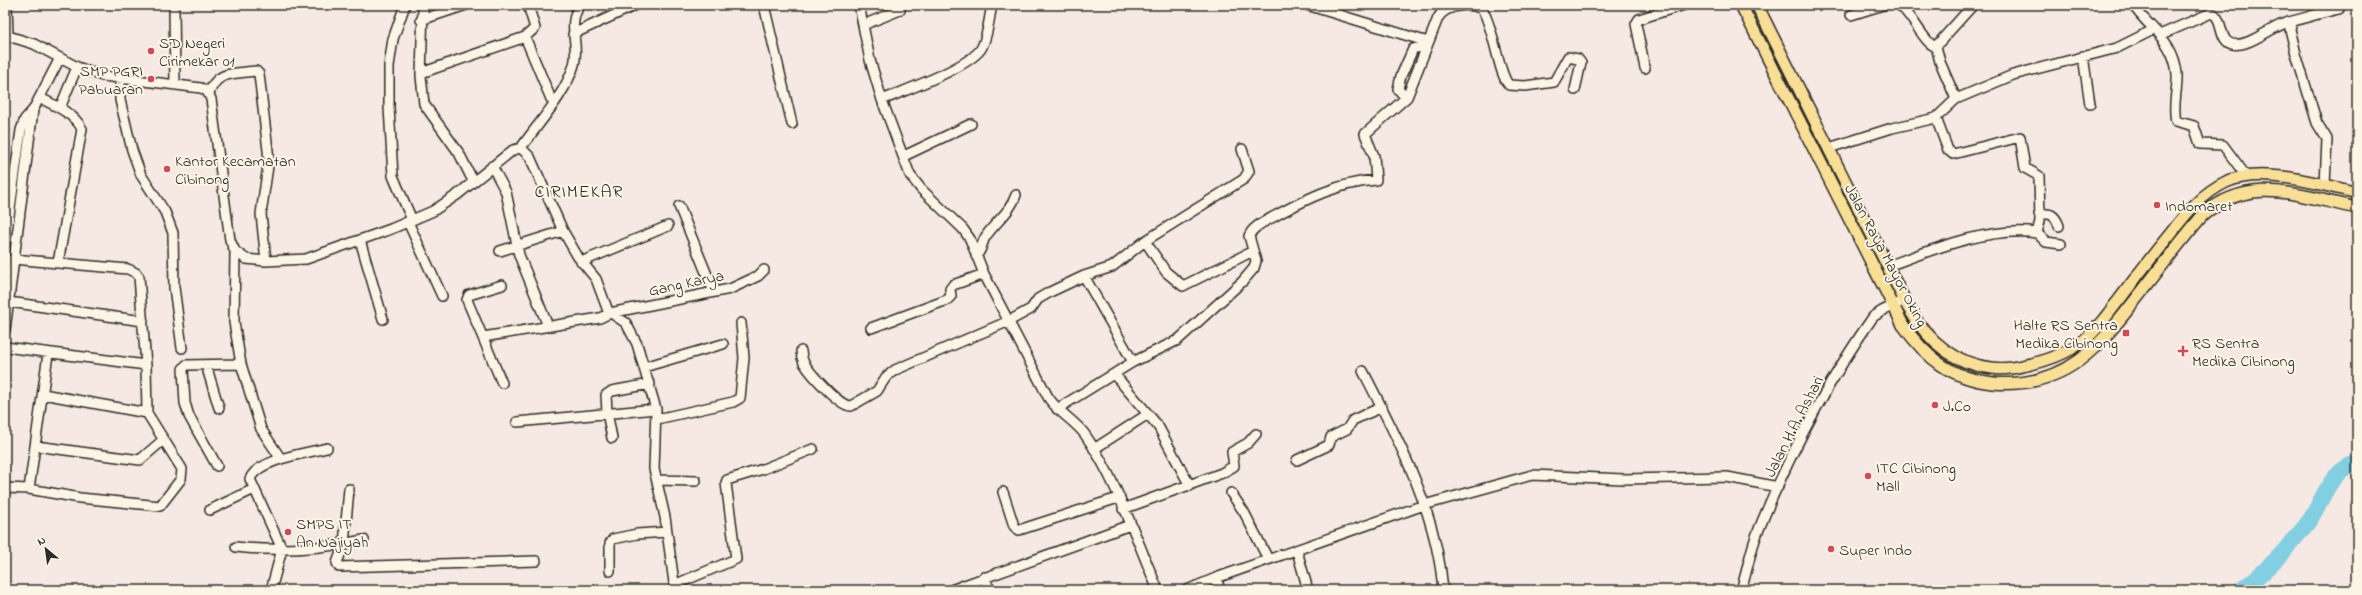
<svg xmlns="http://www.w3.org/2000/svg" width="2362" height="595" viewBox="0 0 2362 595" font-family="'Indie Flower',sans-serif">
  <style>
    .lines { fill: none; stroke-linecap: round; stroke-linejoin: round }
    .river { stroke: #82cfe1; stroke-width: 16 }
    .minor-casing { stroke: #2b2b2b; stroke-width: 12 }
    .major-casing { stroke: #2b2b2b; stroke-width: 14 }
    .minor { stroke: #fcf5e5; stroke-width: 9 }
    .major { stroke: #f9df96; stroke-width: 11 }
    .poi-dot { fill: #d1495b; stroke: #fcf5e5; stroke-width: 1.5 }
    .labels { text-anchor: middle; stroke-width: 4; stroke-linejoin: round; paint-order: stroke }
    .poi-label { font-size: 16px; fill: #2b2b2b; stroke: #fcf5e5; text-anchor: start }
    .street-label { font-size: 16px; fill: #2b2b2b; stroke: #fcf5e5 }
    .quarter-label { font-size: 18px; letter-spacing: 1px; fill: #2b2b2b; stroke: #fcf5e5 }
  </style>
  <rect width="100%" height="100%" fill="#f6e8e2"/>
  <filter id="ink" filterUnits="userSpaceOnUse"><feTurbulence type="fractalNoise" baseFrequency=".025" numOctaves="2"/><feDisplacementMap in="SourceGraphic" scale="8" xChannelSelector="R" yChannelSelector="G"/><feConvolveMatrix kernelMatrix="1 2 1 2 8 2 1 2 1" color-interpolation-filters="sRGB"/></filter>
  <g filter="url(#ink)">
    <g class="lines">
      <path class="river" d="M2241 590C2266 572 2287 549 2306 525 2323 505 2327 470 2357 463"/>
      <g class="minor-casing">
        <path id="minor" d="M7 5 8 36
          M174 5 175 85
          M405 5 393 39 389 66V107L393 176 412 220
          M423 5 421 76 424 104 459 153 473 181
          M528 5 535 28 525 37 551 99
          M764 5 792 124
          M859 5 870 60 882 100 910 175 921 189 963 229 970 239 984 274 1048 397C1058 413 1076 421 1086 436 1116 479 1137 541 1158 590
          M1307 5 1428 42
          M1899 5C1911 12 1926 47 1936 46
          M2133 5C2151 31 2174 40 2177 74 2178 89 2172 106 2176 121L2194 126 2200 144 2223 145 2246 176
          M1851 15 1883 5
          M421 20 466 5
          M2293 21 2290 29 2296 54 2317 123 2327 139 2325 185
          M863 25 900 10
          M573 34 636 5
          M5 35 34 44 77 67 103 76 201 88 207 91 211 99 230 240 235 251 246 259 266 261 306 259 391 229 433 211 457 195 513 150 521 148 530 157 563 231 578 257 596 279 608 311 626 323 637 344 656 409 654 469 665 517 675 590
          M2160 35 2211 13C2224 16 2218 41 2232 44 2249 48 2273 25 2289 22 2306 18 2322 12 2339 9
          M1936 46 1940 62 1956 99
          M1936 46 1973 5
          M2083 56 2090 104
          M1645 68 1636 24 1639 19 1684 5
          M421 73 525 37
          M120 80V100L132 150 141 175 165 212 173 233 174 287 182 348
          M209 94C216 70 235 74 256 71L259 74 269 159 261 214 266 261
          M40 98C54 105 75 114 82 129L58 263 128 269 136 273 139 277 146 365 147 413 182 469 181 479 160 506 80 498 29 489 48 354
          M1406 98 1398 89 1401 76 1413 49 1427 45
          M882 100C903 91 973 66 982 47 988 35 989 18 992 5
          M60 108 77 67
          M1936 118 1948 150 1953 154 2020 137 2025 168 2039 176 2040 221 2037 233
          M521 148C539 122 565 95 574 65 580 44 566 25 580 5
          M1829 148 1892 128 1936 118 1956 99 2013 75 2117 48 2153 30
          M904 156 971 124
          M492 166 506 192 519 255 548 326
          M679 206 714 292
          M2039 214C2050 213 2055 214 2059 226
          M408 222 442 296
          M360 240 383 319
          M1145 241 1166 272 1183 286 1253 251
          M5 245 21 130 25 119 33 110 60 58
          M235 251 234 322 241 364 261 429 281 459
          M500 251 563 231
          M976 256C983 249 981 243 986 236 996 221 1010 213 1016 195
          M13 259 58 263
          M581 262 668 226
          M1888 266C1931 250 1990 226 2037 233L2046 242 2061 244
          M1084 276 1133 362
          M502 285 469 295 467 300 502 383
          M9 302 143 321
          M871 328 947 300 951 296 950 289 953 285 984 274
          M5 330 33 110
          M483 337 600 318 610 313 730 289 758 276 764 270
          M5 347 146 365
          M801 351C801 355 802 359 804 363 810 373 840 407 851 406L877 391 886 377 895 370 1009 321 1031 309 1038 299 1050 292 1084 276 1112 267 1145 241 1244 179 1249 171 1242 149
          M206 365 219 408
          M644 367 723 344
          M1363 371C1398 439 1437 512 1443 590
          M1114 374 1158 426 1190 486
          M43 394 147 413
          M1057 409 1133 362 1178 340 1243 281 1254 268 1256 261 1249 236C1253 226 1266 221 1275 216 1308 198 1338 183 1376 180L1374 156 1365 134 1407 97 1438 18C1445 5 1470 2 1482 9 1494 27 1498 74 1509 85L1525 86 1554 82 1568 57 1578 59 1581 63 1575 90
          M657 419 733 402 740 398 744 358 741 323
          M517 422 656 409
          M612 438 607 412 606 395 612 391 650 384
          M36 446 140 460 163 440
          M1094 449 1148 414
          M1297 460 1329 445 1331 437 1347 429 1353 420 1382 407
          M217 466 189 416 185 403 183 369 186 365 241 364
          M657 480 696 481
          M5 488 29 489
          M349 489 344 544 337 563 339 567 536 561
          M1003 492 1014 526 1019 530 1118 498
          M1231 493 1244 512 1268 559
          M1123 509 1222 473 1234 466 1232 452 1248 443 1256 434
          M210 510 254 489
          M236 547C280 552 320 549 364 540
          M1297 551 1308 590
          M610 571V543L613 539 637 534 667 532
          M984 577 990 590
          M1216 578 1220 590
          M674 585 736 559 726 483 727 480 763 469 813 449
          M271 590 282 549 250 479C258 459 308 453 327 448
          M951 590 1130 525
          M1187 590 1216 578 1424 505 1532 475 1623 479 1727 477 1778 487
          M1741 590C1747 572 1750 552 1757 534 1787 459 1826 384 1873 317L1882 311 1905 300"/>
      </g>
      <g class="major-casing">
        <path id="major" d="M1741 5 1903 325C1926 358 1952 379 1993 383 2067 389 2099 347 2140 294 2160 268 2180 242 2202 216 2250 173 2302 197 2357 208
          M1757 5 1908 307C1927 340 1953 364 1992 368 2006 370 2018 367 2031 364 2052 359 2072 351 2088 337 2100 326 2109 312 2119 300 2136 277 2153 255 2171 233 2186 213 2203 193 2226 182 2261 166 2321 184 2357 193"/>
      </g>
      <use href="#minor" class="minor"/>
      <use href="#major" class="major"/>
    </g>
  </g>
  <g class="poi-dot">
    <circle cx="151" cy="51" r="4"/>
    <circle cx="151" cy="79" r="4"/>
    <circle cx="167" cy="169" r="4"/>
    <circle cx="2157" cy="205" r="4"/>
    <rect x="2122" y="329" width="8" height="8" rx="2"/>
    <path d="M2181 345h4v4h4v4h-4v4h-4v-4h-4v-4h4z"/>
    <circle cx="1935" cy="405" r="4"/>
    <circle cx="1868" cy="476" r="4"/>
    <circle cx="288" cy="532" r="4"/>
    <circle cx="1831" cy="549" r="4"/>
  </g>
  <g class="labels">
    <g class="poi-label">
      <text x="159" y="48">SD Negeri<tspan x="159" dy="18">Cirimekar 01</tspan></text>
      <text x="143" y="76" text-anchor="end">SMP PGRI<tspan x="143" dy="18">Pabuaran</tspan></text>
      <text x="175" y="166">Kantor Kecamatan<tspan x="175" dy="18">Cibinong</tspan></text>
      <text x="2165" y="211">Indomaret</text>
      <text x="2118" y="330" text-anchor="end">Halte RS Sentra<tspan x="2118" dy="18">Medika Cibinong</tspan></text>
      <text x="2192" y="348">RS Sentra<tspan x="2192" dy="18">Medika Cibinong</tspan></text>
      <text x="1943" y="411">J.Co</text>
      <text x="1876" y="473">ITC Cibinong<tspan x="1876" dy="18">Mall</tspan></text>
      <text x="296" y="529">SMPS IT<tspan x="296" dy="18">An Najiyah</tspan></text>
      <text x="1839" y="555">Super Indo</text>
    </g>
    <g class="street-label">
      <text transform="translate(1887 255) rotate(62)" y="6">Jalan Raya Mayor Oking</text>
      <text transform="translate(686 282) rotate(-12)" y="6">Gang Karya</text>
      <text transform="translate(1793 426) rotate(-63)" y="6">Jalan H.A. Ashari</text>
    </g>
    <g class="quarter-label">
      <text x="579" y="197">CIRIMEKAR</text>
    </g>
  </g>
  <rect width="2362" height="595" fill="none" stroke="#fcf5e5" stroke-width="20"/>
  <rect x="10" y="10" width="2342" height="575" fill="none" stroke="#2b2b2b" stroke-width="1.5" filter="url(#ink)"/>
  <g transform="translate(46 549) rotate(331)" stroke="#fcf5e5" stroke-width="3" paint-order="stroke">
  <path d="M0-3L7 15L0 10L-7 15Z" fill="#2b2b2b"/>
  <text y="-6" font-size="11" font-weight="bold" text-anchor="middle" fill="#2b2b2b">N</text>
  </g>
</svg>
